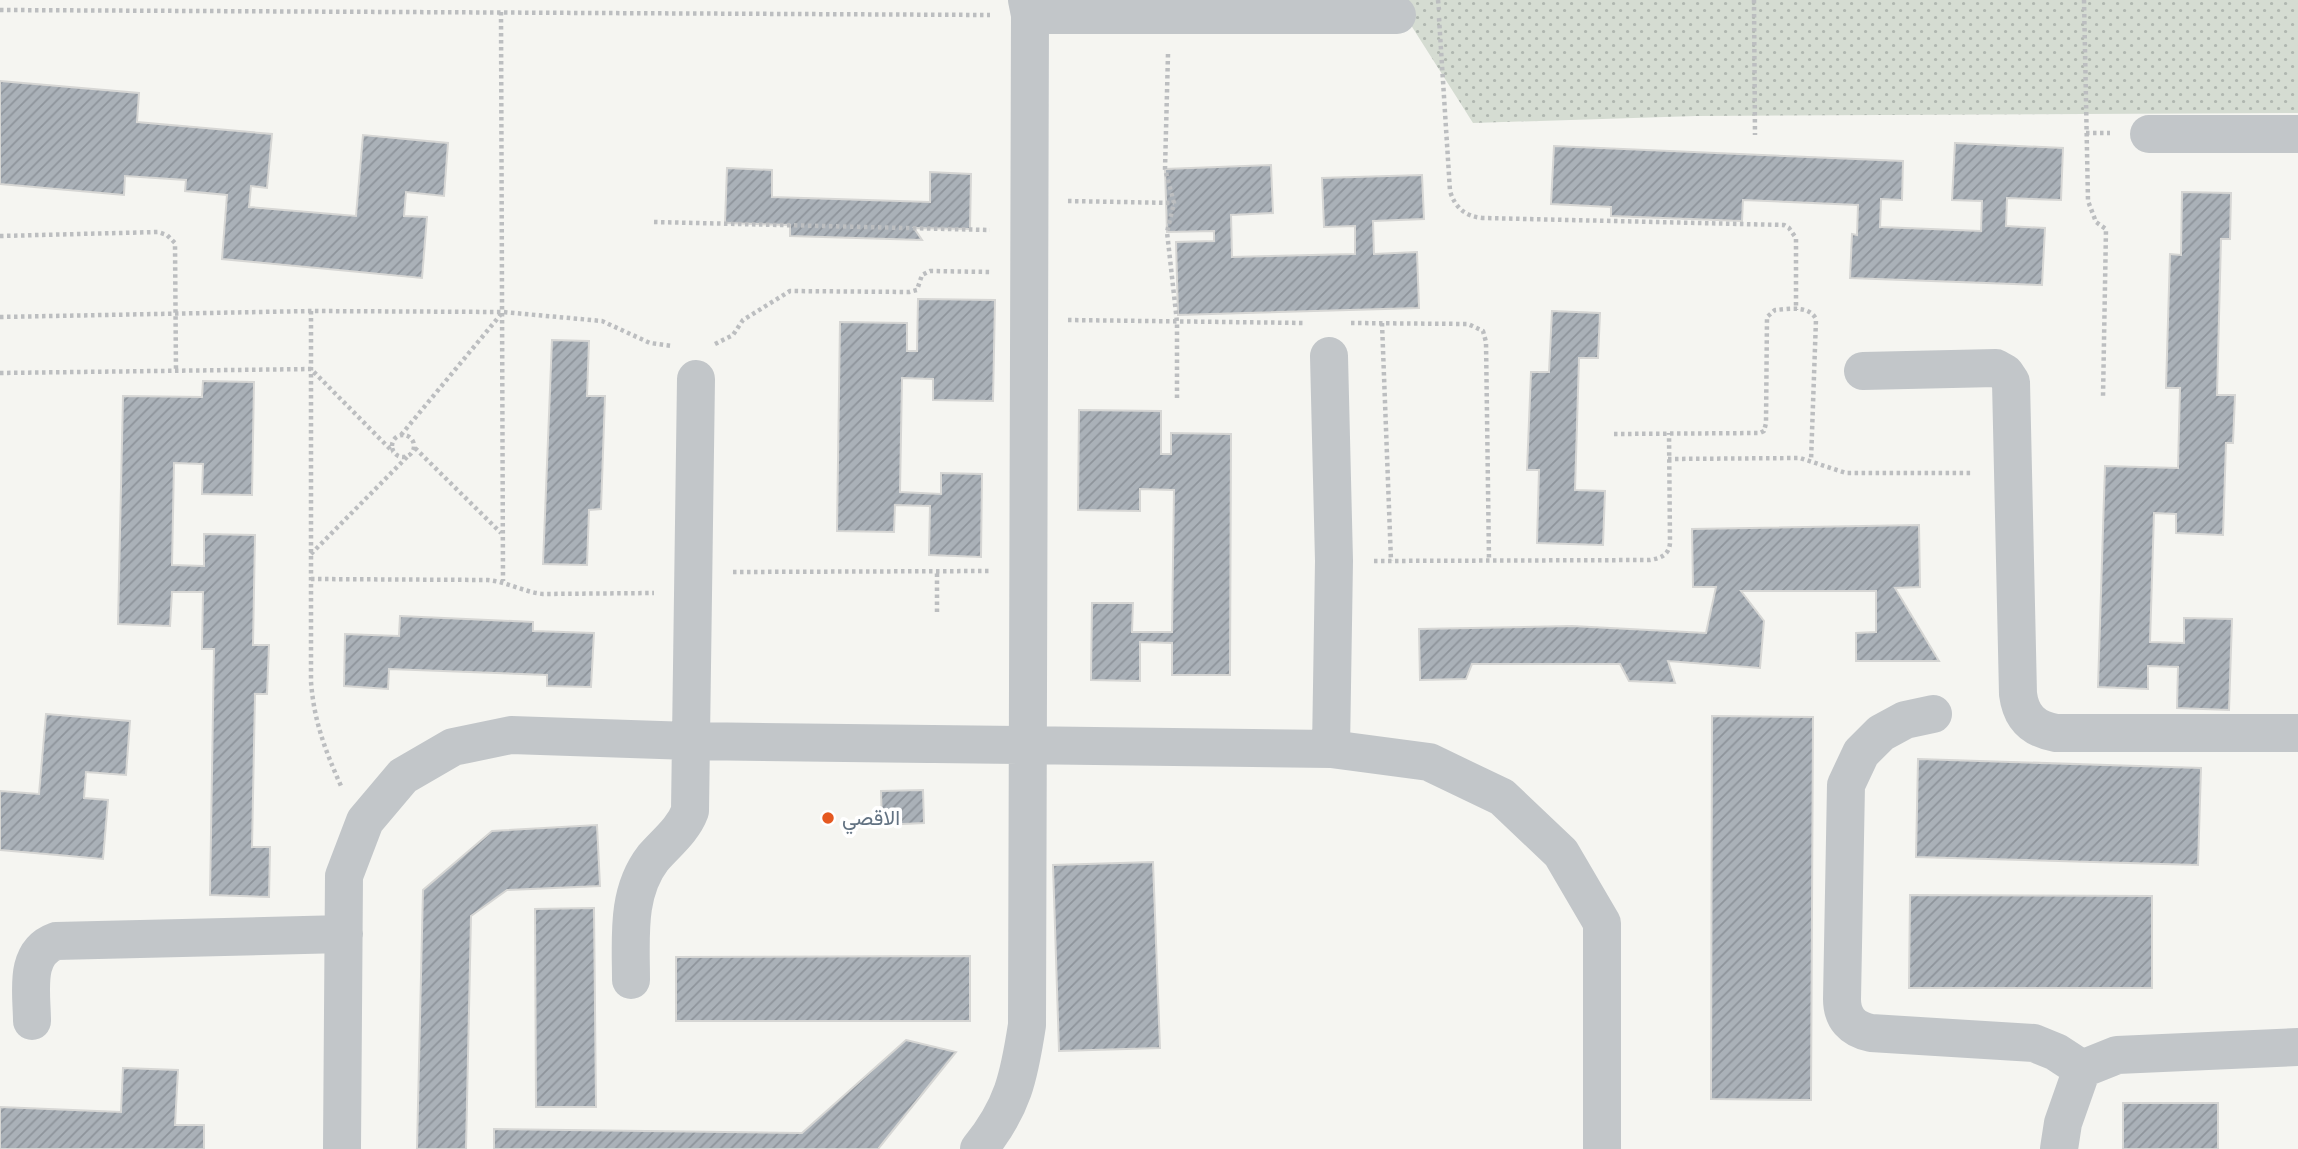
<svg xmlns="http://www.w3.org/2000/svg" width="2298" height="1149" viewBox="0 0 2298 1149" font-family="'Fira Sans',Vazirmatn,sans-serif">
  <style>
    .grass { fill: url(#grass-dots) }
    .building { fill: url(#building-hatch); stroke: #d6d6d4; stroke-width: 2 }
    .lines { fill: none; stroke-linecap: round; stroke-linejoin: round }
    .path { stroke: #bcbec0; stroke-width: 4.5; stroke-dasharray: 3.5 3.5; stroke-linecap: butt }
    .minor { stroke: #c2c6c9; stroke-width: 38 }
    .poi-dot { fill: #e55921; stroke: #fff; stroke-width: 2.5 }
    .labels { text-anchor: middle; stroke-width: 7; stroke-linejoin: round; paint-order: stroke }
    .poi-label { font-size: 21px; fill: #637383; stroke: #fff; text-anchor: start }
  </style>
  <defs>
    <pattern id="grass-dots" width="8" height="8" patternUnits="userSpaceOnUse" patternTransform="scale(1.75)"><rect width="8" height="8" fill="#d5dcd2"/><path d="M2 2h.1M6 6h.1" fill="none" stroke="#b0b7b0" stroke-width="1.8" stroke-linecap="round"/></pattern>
    <pattern id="building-hatch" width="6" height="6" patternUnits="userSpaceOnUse" patternTransform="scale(1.75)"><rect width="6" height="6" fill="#aab1b8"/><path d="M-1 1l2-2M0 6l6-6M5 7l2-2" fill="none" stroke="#8e949b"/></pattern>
  </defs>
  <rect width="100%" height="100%" fill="#f5f5f1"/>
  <path class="grass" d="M1395 0H2298V113L1696 116 1473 123Z"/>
  <path class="building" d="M0 81 139 93 137 122 272 134 267 188 251 186 249 207 356 216 363 135 448 143 444 196 406 192 404 216 427 217 422 278 222 259 227 195 185 191 186 180 125 176 124 195 0 184Z
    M1955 143 2063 148 2061 200 2007 198 2006 226 2045 228 2042 285 1850 278 1852 234 1857 235 1858 205 1743 200 1742 221 1611 216V207L1551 204 1554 146 1903 161 1902 200 1881 199 1880 227 1981 231 1982 201 1952 200Z
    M1271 165 1273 213 1231 215 1232 257 1355 254V226L1324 227 1322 178 1422 175 1424 219 1373 221 1374 254 1417 252 1419 308 1178 315 1176 242 1214 241V231L1167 232 1165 169Z
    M727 168 772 170V197L930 202V172L971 174 970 229 914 228 922 240 790 236V225L725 223Z
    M2182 192 2231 193 2230 239H2221L2217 395H2235L2233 443H2226L2223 535 2176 533V514L2154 513 2150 642 2184 643V618L2232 619 2229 710 2177 708 2178 667 2148 666V689L2098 687 2105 466 2178 468 2180 388H2166L2170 254 2181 255Z
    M918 299 995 300 993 401 933 400V379L902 378 900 492 941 494V473L982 474 981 557 929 555 930 506 895 505 894 532 837 531 840 322 907 323V351H917Z
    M1552 311 1600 313 1598 358H1579L1575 490 1605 491 1603 545 1537 543 1539 470H1527L1531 372H1549Z
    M552 340 589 341 587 396H605L601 509 589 510 587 565 543 564Z
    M203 381 254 382 252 495 202 494 203 464 174 463 172 565 204 566V534L255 535 253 645H269L267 694H255L252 847H270L269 897 210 895 214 649H202L203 592H172L170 626 118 624 123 396 202 397Z
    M1079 410 1161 411V454H1171V433L1231 434 1230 675H1172V643L1140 642V681L1091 680 1092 603H1133L1132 632H1172L1174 490 1140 489V511L1078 510Z
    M1919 525 1920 587 1895 588 1939 661H1856V633L1876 632V591H1741L1764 621 1760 668 1668 661 1675 683 1629 681 1620 664H1472L1466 679 1420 680 1419 629 1572 626 1706 633 1716 587H1693L1692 529Z
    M400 616 533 622V631L594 633 591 687 547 686V675L389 669 388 689 344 686 345 634 399 636Z
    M46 714 130 721 126 775 86 772 84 798 108 800 103 859 0 850V791L39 794Z
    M1712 716 1813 717 1811 1100 1711 1099Z
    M1918 759 2201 768 2198 865 1916 857Z
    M923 790 924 823 882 825 881 791Z
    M597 825 600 886 507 890 471 916 466 1149H417L423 890 492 831Z
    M1153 862 1160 1048 1059 1051 1053 865Z
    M1910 895 2152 896V988H1909Z
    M594 908 596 1107H536L535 909Z
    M970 956V1021H676V957Z
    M906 1040 956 1052 878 1149H494V1129L802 1133Z
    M123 1068 178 1070 175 1125H204V1149H0V1107L121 1112Z
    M2123 1103H2218V1149H2123Z"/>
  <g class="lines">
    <path class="path" d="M1438 0 1439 10
      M1754 0 1755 135
      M2084 0 2088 201 2096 222 2106 229 2103 397
      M0 10 990 15
      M501 12 503 581
      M1439 18 1450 191C1455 208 1466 217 1484 218L1784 225 1789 228 1796 238V310
      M1168 54 1165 169 1174 203 1167 232 1177 322V400
      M2086 133H2110
      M1068 201 1174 203
      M654 222 990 230
      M0 236 158 232 167 235 175 243 176 372
      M311 311V682C314 721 325 750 341 786
      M0 317 311 311 503 312 602 321 650 343 672 346
      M1068 320 1304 323
      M1351 323 1468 324 1483 331 1486 342 1489 560
      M1382 323 1391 561
      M715 344 733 335 743 320 790 291 909 292 917 290 922 275 930 271 990 272
      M0 373 311 369 393 452
      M1614 434 1760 433 1764 431 1766 423 1767 317 1775 310C1789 309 1809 305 1816 319L1811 461
      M392 446a11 11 0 1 1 22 0a11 11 0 1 1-22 0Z
      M401 435 502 313
      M415 448 501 533
      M1668 459 1800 458 1846 473H1973
      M311 554 408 456
      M1374 561 1650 560C1661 558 1669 555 1670 543L1669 433
      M733 572 990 571
      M311 579 488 580C507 582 524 592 543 594L654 593
      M937 612V572"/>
    <path class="minor" d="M1030 15H1397
      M2149 134H2298
      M1329 356 1334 561 1331 749
      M1863 371 1996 368 2005 373 2011 382 2018 694C2021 717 2033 729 2056 733H2298
      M1933 714 1905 720 1881 733 1861 753 1846 785 1842 999C1842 1018 1852 1029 1871 1033L2034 1043 2056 1052 2082 1069
      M631 980C631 938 626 893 653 858 666 843 683 830 690 811L696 379
      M32 1021C32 993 23 953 56 941L344 934
      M342 1149 344 876 365 821 403 776 453 747 511 735 690 741 1331 749 1429 762 1502 797 1561 853 1602 923V1149
      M979 1149C1013 1107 1019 1077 1027 1025L1030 15 1027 0
      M2059 1149 2063 1123 2082 1069 2117 1055 2298 1047"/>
  </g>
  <circle class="poi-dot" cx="828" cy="818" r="7"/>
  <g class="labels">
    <g class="poi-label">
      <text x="842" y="825">الاقصي</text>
    </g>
  </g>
</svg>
